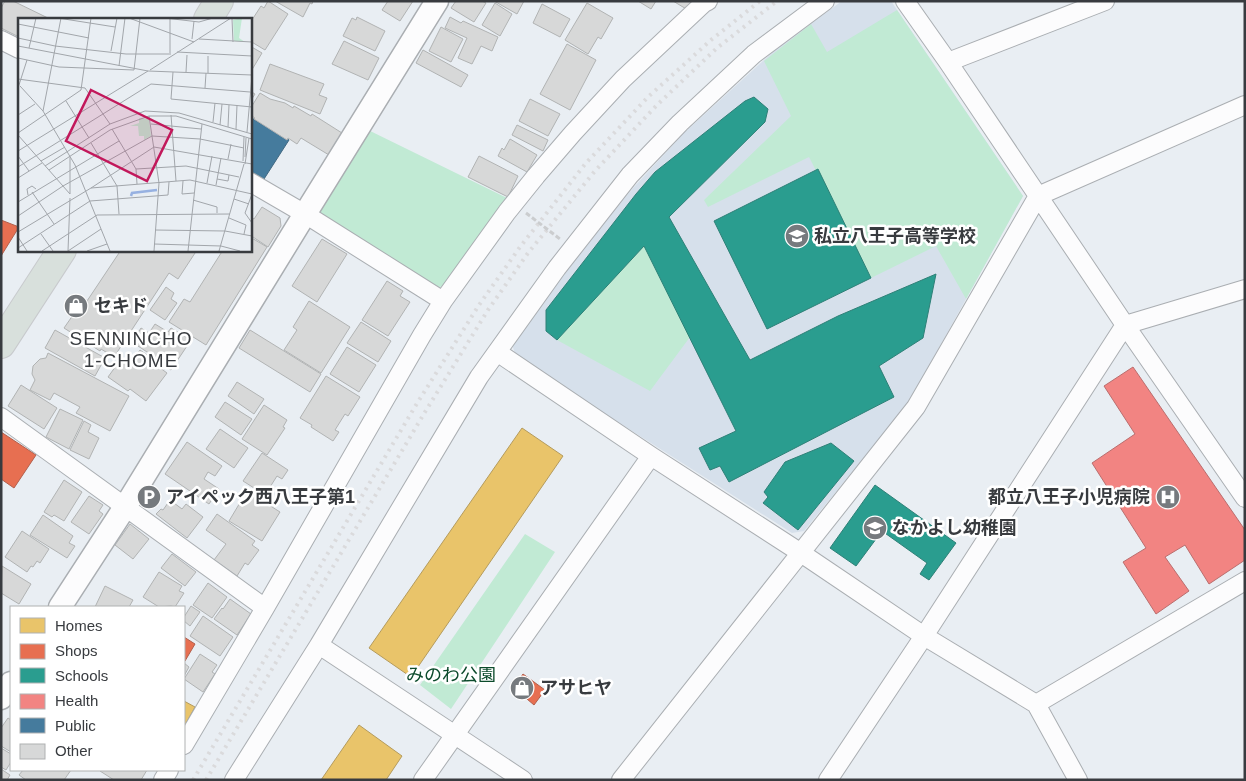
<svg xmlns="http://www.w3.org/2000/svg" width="1246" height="781" viewBox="0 0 1246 781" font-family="Arial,'Noto Sans JP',sans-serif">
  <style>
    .built { fill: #d6e0eb }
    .green { fill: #c1ead4 }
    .homes { fill: #e9c46a; stroke: #b49b5d }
    .shops { fill: #e76f51; stroke: #b25f4c }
    .schools { fill: #2a9d8f; stroke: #2e8077 }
    .health { fill: #f28482; stroke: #ba6e6e }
    .public { fill: #457b9d; stroke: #416881 }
    .building { fill: #d7d8d8; stroke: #b1b3b3 }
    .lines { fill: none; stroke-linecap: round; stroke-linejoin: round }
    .minor-casing { stroke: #aaaeb2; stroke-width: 20 }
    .tertiary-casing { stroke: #aaaeb2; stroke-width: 25 }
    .trunk-casing { stroke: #c8cacd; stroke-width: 30 }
    .minor { stroke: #fcfcfd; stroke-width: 18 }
    .tertiary { stroke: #fcfcfd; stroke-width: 22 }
    .trunk { stroke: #d8e0dc; stroke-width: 28 }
    .rail { stroke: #dadadc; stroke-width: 4; stroke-dasharray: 2.5 5; stroke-linecap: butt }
    .path-bridge { stroke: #cbcdcf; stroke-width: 3; stroke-dasharray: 5 2.5; stroke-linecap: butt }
    .labels { text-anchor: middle; stroke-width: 5; stroke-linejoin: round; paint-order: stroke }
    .poi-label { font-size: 18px; font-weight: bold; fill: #383b3f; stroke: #fff; text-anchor: start }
    .park-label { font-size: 18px; fill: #0c4b2c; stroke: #fff }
    .neighbourhood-label { font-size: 19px; letter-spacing: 1px; fill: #383b3f; stroke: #fff }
    .inset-river { fill: none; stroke: #97b1e1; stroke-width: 2.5 }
    .inset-road { fill: none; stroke: #a2a6ab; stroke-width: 1 }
    .view { fill: #c2185b; fill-opacity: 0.15; stroke: #c2185b; stroke-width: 2.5 }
    .inset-edge { fill: none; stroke: #383b3f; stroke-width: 2.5 }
  </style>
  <rect width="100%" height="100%" fill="#e9eef3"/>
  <path class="built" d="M842 1H891L1023 196 909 402 804 531 792 533 516 357 512 344 559 276 634 187 684 133 775 50Z"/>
  <path class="green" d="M897 10 1023 196 966 299 936 246 871 278 809 157 708 207 704 200 791 116 764 61 811 24 827 52Z
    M360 126 509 199 446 286 439 287 305 214Z
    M644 246 690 337 650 391 557 340Z
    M525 534 555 552 451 709 420 685Z"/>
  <path class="homes" d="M522 428 563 456 411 677 369 648Z
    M184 701 195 707 184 727Z
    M359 725 402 756 386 780H321Z"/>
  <path class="shops" d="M1 220 19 227 1 256Z
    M1 432 36 455 14 488 1 479Z
    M184 637 195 644 185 661 184 660Z
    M523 674 545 690 534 705 513 687Z"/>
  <path class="schools" d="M754 97 768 109 765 122 669 217 750 360 838 316 936 274 923 338 879 366 894 397 729 482 720 466 710 470 699 448 736 431 644 246 557 340 546 331V310L636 194 655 172 745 101Z
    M818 169 871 278 767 329 714 221Z
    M831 443 854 461 798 530 763 503 768 497 764 492 785 462Z
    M875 485 956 543 929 580 920 574 927 563 882 531 856 566 830 548Z"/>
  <path class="health" d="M1133 367 1245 530V560L1209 584 1185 545 1165 557 1189 591 1156 614 1123 562 1146 548 1092 463 1135 434 1104 386Z"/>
  <path class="public" d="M250 117 289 140 264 179 250 171Z"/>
  <path class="building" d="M5 1H13L50 19H19V37L1 28V8Z
    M268 1 288 14 265 50 250 41V23L261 6 264 8Z
    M275 1H313L312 4 310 3 303 17Z
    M388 1H413L400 21 382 10Z
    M456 1H482L486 3 474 22 451 8Z
    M494 1H524L517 14Z
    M638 1H656L651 9Z
    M673 1H693L688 10Z
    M495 3 512 14 500 36 482 25Z
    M587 3 613 18 601 39 598 37 588 54 565 40Z
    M542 4 570 19 560 37 533 23Z
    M357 17 385 31 375 51 343 36 352 18 356 20Z
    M450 17 461 23 463 21 498 37 492 51 481 46 472 64 458 58 467 38 445 28Z
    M441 27 463 39 451 62 429 51Z
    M344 41 379 58 368 80 332 64Z
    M567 44 596 60 570 110 540 94Z
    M250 46 262 53 250 73Z
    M423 50 468 75 461 87 416 63Z
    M270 64 324 84 319 95 327 98 320 114 260 90Z
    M250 91 255 94 250 102Z
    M260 93 270 99 285 103 293 108 294 106 311 116 312 114 342 133 329 155 301 138 297 144 288 138 287 140 254 119 255 118 250 115V109Z
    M530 99 560 114 548 136 519 121Z
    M517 125 548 140 543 151 512 135Z
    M510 139 537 155 527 172 498 156 502 148 504 150Z
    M479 156 518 176 508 197 468 177Z
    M262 207 280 218 281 226 268 247 250 235V219L251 217 254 219Z
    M250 237 267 247 206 345 169 322 184 299 190 302 223 250H250Z
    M322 239 347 254 317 302 292 286Z
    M121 250H197L178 279 169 273 114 357 101 349 100 351 64 328 80 305 83 307Z
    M387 281 403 291 400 296 410 302 388 336 362 320Z
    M166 287 174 293 171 299 177 303 165 320 150 310Z
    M309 301 350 327 321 373 284 350 297 330 293 327Z
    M361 322 391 341 378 362 347 343Z
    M155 324 168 332 171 328 191 340 171 370 152 357 153 356 132 342 141 328 149 333Z
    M55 330 105 358 95 376 45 348Z
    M250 330 321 374 310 392 239 348Z
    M347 347 376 365 359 392 330 374Z
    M140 350 150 357 148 359 167 373 146 401 130 389 128 391 108 377 121 359 129 365Z
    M48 353 129 396 110 431 76 413 80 407 54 393 50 400 30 390 35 380 32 374 33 366 40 359 46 358Z
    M326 376 360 397 348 416 345 414 335 430 339 432 333 441 311 427 312 425 300 418Z
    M237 382 264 399 254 414 228 396Z
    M21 385 57 408 44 429 8 406Z
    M225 402 252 419 241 435 215 417Z
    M264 405 287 420 283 427 285 428 267 455 242 439Z
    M60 409 83 420 69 449 46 437Z
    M84 421 91 425 88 432 99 438 89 459 70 450Z
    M220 429 248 448 234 468 206 449Z
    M187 442 222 466 215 476 208 472 204 479 219 489 209 504 165 474Z
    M262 453 288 470 282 479 277 476 265 495 243 481Z
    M64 480 82 492 64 521 54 515 52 517 44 512Z
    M247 491 280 512 262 541 229 521Z
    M89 496 103 505 99 511 103 514 89 534 71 522Z
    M170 500 182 509 186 504 203 517 187 538 156 514 161 509 163 510Z
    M217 514 255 541 252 545 259 550 248 565 245 563 237 576 214 560 226 544 206 530Z
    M43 515 73 536 69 543 75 546 67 558 30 535Z
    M130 524 149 539 133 559 115 545Z
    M22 531 49 549 40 563 37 561 33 567 31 566 27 572 5 557Z
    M172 554 196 572 185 586 161 568Z
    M2 566 31 584 19 604 1 593Z
    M159 572 182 586 179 591 184 593 175 607 171 606 159 607 143 597Z
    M208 583 227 597 212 618 193 605Z
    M105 586 133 600 129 607H95Z
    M230 599 251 614 237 635 214 619 222 608 223 609Z
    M191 606 200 612 190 626 184 621V617Z
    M203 616 233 637 220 656 190 636Z
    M200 654 217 665 212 672 215 674 203 692 184 679Z
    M184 663 189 667 184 676Z
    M8 718 11 720V752L1 746V728Z
    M1 748 11 754V762L6 770 1 767Z
    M1 769 10 775 7 780H1Z
    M23 770H71L64 780H26L19 775Z
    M101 770H147L141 780H114L100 771Z"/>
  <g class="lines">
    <g class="minor-casing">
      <path id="minor" d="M905 1 948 62 1125 325 1245 498
        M1 40 19 49
        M948 62 1105 1
        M250 182 305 214 443 301
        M497 352 651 456 801 553 924 636 1036 704 1078 780
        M1 417 265 608
        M319 645 523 780
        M1036 704 1245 581
        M184 745 265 608 422 335 443 301 507 212 536 176 573 133 623 79 704 3 708 1
        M163 780 169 770
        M234 780 319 645 479 377 557 268 630 175 680 123 754 54 825 1
        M423 780 651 456
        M621 780 916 407 1038 196 1245 105
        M828 780 924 636 1125 325 1245 289"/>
    </g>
    <g class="tertiary-casing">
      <path id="tertiary" d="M60 607 125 507 305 214 437 1
        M1 698 11 683"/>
    </g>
    <g class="trunk-casing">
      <path id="trunk" d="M208 19 219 1
        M1 344 62 250"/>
    </g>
    <use href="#minor" class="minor"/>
    <use href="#tertiary" class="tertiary"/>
    <use href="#trunk" class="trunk"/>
    <path class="rail" d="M193 780 416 405 479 305 520 247 586 163 648 97 711 40 760 1
      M206 780 425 412 488 310 528 253 595 171 657 105 717 48 777 1"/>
    <path class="path-bridge" d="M526 213 560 239"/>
  </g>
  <defs>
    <g id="school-disc" transform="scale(1.25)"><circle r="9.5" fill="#767a7e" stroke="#fff"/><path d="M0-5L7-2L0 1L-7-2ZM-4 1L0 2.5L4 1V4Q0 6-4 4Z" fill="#fff"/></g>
    <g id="shop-disc" transform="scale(1.25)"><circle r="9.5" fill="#767a7e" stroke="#fff"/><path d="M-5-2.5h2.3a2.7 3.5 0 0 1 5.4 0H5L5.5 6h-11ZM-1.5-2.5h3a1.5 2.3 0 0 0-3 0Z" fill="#fff"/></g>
    <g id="parking-disc" transform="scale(1.25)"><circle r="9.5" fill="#767a7e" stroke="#fff"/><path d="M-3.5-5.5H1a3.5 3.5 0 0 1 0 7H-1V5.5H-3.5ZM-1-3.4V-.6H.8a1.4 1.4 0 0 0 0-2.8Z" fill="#fff"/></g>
    <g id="hospital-disc" transform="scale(1.25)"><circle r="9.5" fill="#767a7e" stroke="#fff"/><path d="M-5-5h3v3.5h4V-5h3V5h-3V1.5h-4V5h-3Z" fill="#fff"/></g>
  </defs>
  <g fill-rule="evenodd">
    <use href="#school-disc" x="797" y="236"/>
    <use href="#shop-disc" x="76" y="306"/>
    <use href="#parking-disc" x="149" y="497"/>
    <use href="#hospital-disc" x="1168" y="497"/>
    <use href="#school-disc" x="875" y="528"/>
    <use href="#shop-disc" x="522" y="688"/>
  </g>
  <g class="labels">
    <g class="poi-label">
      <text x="814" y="242">私立八王子高等学校</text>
      <text x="94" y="312">セキド</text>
      <text x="166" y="503">アイペック西八王子第1</text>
      <text x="1150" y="503" text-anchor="end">都立八王子小児病院</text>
      <text x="892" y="534">なかよし幼稚園</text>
      <text x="540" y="694">アサヒヤ</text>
    </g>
    <g class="park-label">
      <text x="451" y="681">みのわ公園</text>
    </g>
    <g class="neighbourhood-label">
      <text x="131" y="345">SENNINCHO<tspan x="131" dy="22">1-CHOME</tspan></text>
    </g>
  </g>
  <g transform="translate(18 18)">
    <rect width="234" height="234" fill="#e9eef3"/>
    <path d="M224 0 221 20 227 24 216 23 215 2ZM121 100 131 101 133 118 126 122V118H121L120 108H112L121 105Z" fill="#c1ead4"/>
    <path class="inset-river" d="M113 178 114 175 139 172"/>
    <path class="inset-road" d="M40 0 97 9M43 0 25 93 57 147 92 233M111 0 176 24M147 0 181 4 195 0M214 1 215 24M0 6 71 20M0 20 37 28 108 36H151M174 21 176 3M181 21 234 24M0 28 130 53M11 30 18 0M93 33 99 0M159 34 234 38M152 37V1M0 40 41 49 116 52 122 0M101 48 107 0M132 52 213 0M155 54 153 81 234 89M168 54 169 37M190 55V38M0 61 67 70 92 106M2 68 25 93M0 70 9 42M187 70 188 55M48 83 71 120M0 97 17 86M153 97 158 163M131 98 141 165 136 233M195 104 197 85M133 106 183 111M202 107 204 86M210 109 211 87M94 111 118 151 119 166M218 111 219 87M229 114 234 58M0 115 63 72 73 0M0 117 52 176M73 125 99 168 101 196M0 133 130 53 234 57M0 138 11 153M227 139 228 120M210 141 213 126M23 143 47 129M225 143 226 119M227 146 231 120M27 148 92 106 127 93 161 95 234 116M0 149 133 66 232 74M118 151 168 148 221 159M31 152 92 112 131 98H158L234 121M0 160 24 145M199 161 210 163 211 157M165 163 164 176 176 175M189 165 194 138M198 167 203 140M73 170 136 129 234 146M14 174 36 206M52 176V139M234 176 227 195 234 205M10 177 9 171 14 168 18 171M216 181 231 186M175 182 199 189V195M0 184 101 123M0 198 45 168 134 118 182 121 226 130M211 200 228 207 226 216M137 212 207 213 234 218M0 214 73 170 172 162 234 176M23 216 35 233M0 219 9 233M136 226 203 228 222 233M0 230 72 183 150 177 151 164M24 233 79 197 212 196M50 233 52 180M50 233 83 211M69 233 89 226M170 233 184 106M201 233 226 146"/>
    <path class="view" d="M73 72 154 112 129 163 48 123Z"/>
    <rect width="234" height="234" class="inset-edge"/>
  </g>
  <rect width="1246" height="781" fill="none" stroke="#383b3f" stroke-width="5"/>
  <rect x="10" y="606" width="175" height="165" fill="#ffffff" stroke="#afb1b2"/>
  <rect x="20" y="618" width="25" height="15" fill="#e9c46a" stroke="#afb1b2"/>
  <text x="55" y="631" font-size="15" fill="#383b3f">Homes</text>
  <rect x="20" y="644" width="25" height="15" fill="#e76f51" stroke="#afb1b2"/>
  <text x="55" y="656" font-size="15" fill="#383b3f">Shops</text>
  <rect x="20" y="668" width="25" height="15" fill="#2a9d8f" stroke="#afb1b2"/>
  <text x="55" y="681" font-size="15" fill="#383b3f">Schools</text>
  <rect x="20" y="694" width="25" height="15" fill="#f28482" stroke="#afb1b2"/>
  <text x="55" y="706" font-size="15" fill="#383b3f">Health</text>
  <rect x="20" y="718" width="25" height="15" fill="#457b9d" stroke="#afb1b2"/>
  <text x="55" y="731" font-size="15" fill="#383b3f">Public</text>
  <rect x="20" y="744" width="25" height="15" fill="#d7d8d8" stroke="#afb1b2"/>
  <text x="55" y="756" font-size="15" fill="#383b3f">Other</text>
</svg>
